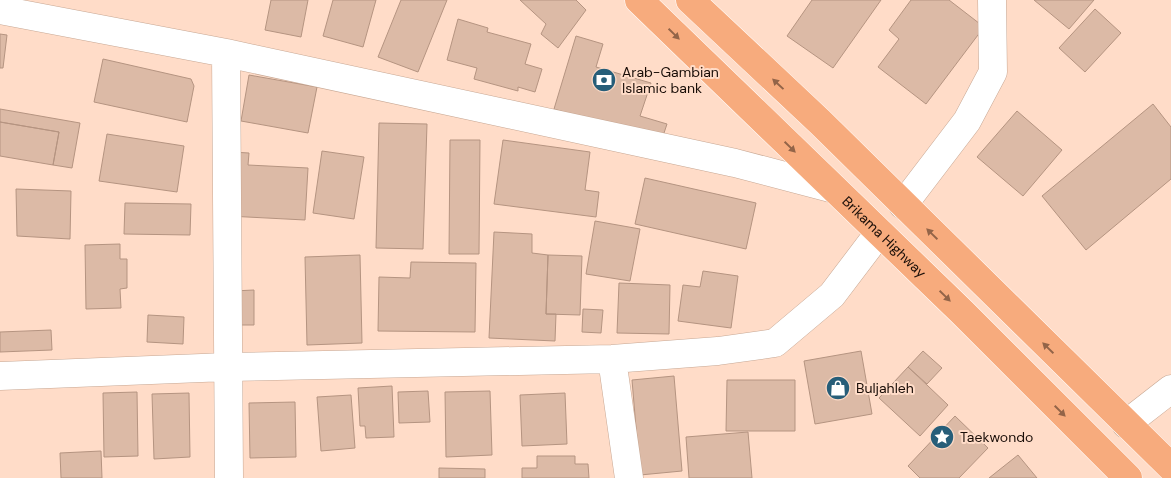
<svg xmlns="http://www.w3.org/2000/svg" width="1171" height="478" viewBox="0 0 1171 478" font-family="'DM Sans',sans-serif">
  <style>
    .building { fill: #dcbaa6; stroke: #b59481 }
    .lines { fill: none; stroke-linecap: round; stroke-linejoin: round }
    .minor-casing { stroke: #c7a793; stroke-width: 29 }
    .highway-casing { stroke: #fff; stroke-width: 29 }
    .minor { stroke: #fff; stroke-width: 28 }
    .highway { stroke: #f7ab7d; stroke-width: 28 }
    .oneway { fill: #936448 }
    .labels { text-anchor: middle; stroke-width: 4; stroke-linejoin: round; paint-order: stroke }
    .poi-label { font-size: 14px; fill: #190d07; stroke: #ffdcc8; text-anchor: start }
    .street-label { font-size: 14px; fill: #190d07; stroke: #ffdcc8 }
  </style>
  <rect width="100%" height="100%" fill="#ffdcc8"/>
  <path class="building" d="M271 0H308L301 37 265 30Z
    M333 0H376L363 47 323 36Z
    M401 0H447L418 72 378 57Z
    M520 0H576L586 10 558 48 541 34 546 24Z
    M812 0H881L833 68 787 36Z
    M911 0H949L984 27 926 104 878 67 899 39 889 30Z
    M1034 0H1094L1069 29Z
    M1095 9 1121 33 1085 72 1059 48Z
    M458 19 488 28 487 32 531 44 525 64 542 69 535 92 518 87V91L474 79 477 68 447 60Z
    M0 34 7 35 3 68H0Z
    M576 36 603 44 596 67 651 83 640 116 667 124 661 142 554 109Z
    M103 59 191 79 194 86 187 122 94 102Z
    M249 75 317 87 308 133 241 121Z
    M1153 104 1171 127V179L1086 250 1042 196Z
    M0 109 80 123 72 168 53 165 59 132 0 122Z
    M1017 111 1062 150 1023 196 977 157Z
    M0 122 59 132 53 165 0 156Z
    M379 123 427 124 423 249 376 248Z
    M107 134 184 146 177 192 99 181Z
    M450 140H480L479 254H449Z
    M503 140 590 152 585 190 599 192 596 217 494 204Z
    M322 151 364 157 354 219 313 213Z
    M232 152 249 153 248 165 308 168 305 220 228 216Z
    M645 178 756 203 746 249 635 224Z
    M16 189 71 191 70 239 17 236Z
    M125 203 191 204 190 235 124 234Z
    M595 221 640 229 630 281 586 274Z
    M494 232 532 234V253L548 255 546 314H556L555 341 489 338Z
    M120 244V259H127V288L120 289 121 308 86 309 85 245Z
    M360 255 362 343 307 345 305 257Z
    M548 255 582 256 580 315 546 314Z
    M411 262 476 263 475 332 378 331 379 277 410 278Z
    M703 271 738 276 731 328 678 321 683 285 700 287Z
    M619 283 670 285 669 334 617 333Z
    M254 290V325H233V291Z
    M583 309 603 310 601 333 582 332Z
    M148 315 184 317 183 344 147 342Z
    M51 330 52 350 0 352V332Z
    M861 351 872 414 815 424 804 361Z
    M923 351 942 368 927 384 908 367Z
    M908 367 948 405 920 436 879 398Z
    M674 376 682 471 640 475 632 380Z
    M727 380H795V431H726Z
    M392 386 394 437 366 438 365 426H360L358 388Z
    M428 391 430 422 399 423 398 392Z
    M490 391 492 455 446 457 445 392Z
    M137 392 138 456 104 457 103 393Z
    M189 393 190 457 154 459 152 394Z
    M565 393 567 444 522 446 520 395Z
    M351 395 355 448 321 451 317 397Z
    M295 402 296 457 250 458 249 403Z
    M955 416 988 448 959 478H920L908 466Z
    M748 432 752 478H689L686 437Z
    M101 451 102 478H61L60 453Z
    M1018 455 1037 478H989Z
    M537 456H575V464H588L589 478H522V468H537Z
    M439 468 485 469V478H439Z"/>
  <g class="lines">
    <g class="minor-casing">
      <path id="minor" d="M0 10 226 53 735 163 834 189
        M226 53 229 478
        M903 205 967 121 993 72 992 0
        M612 359 629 478
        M0 376 227 367 612 359 718 351 775 343 832 295 879 233
        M1126 424 1171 389"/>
    </g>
    <g class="highway-casing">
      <g id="highway">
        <path id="s1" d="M639 0 962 312 1128 478"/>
        <path d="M690 0 820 122 1171 467"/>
      </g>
    </g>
    <use href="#minor" class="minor"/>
    <use href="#highway" class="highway"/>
  </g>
  <defs><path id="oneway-solid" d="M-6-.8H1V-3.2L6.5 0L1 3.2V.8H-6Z" transform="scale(1.25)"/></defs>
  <g class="oneway">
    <use href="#oneway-solid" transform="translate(674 34) rotate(44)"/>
    <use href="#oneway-solid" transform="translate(778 84) rotate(-137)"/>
    <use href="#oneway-solid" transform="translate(790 147) rotate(44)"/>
    <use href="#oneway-solid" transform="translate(932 234) rotate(-136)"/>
    <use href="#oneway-solid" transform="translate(945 296) rotate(44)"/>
    <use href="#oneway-solid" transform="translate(1048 348) rotate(-136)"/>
    <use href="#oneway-solid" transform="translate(1060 411) rotate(45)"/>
  </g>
  <defs>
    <g id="bank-disc" transform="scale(1.25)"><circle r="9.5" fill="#275e79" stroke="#ffdcc8"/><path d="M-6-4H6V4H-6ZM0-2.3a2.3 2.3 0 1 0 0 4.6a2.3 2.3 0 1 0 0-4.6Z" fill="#fff"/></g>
    <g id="shop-disc" transform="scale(1.25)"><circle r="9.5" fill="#275e79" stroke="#ffdcc8"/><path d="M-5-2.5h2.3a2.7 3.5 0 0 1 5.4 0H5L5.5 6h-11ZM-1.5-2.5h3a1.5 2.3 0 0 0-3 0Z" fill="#fff"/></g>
    <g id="sight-disc" transform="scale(1.25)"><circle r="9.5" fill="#275e79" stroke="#ffdcc8"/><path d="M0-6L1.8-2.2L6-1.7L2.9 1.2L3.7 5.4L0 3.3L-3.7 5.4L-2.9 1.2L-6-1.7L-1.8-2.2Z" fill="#fff"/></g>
  </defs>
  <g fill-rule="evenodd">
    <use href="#bank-disc" x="604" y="80"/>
    <use href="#shop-disc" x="838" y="388"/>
    <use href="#sight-disc" x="942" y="437"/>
  </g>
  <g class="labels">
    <g class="poi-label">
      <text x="622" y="77">Arab-Gambian<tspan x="622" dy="16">Islamic bank</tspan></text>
      <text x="856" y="393">Buljahleh</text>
      <text x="960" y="442">Taekwondo</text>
    </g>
    <g class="street-label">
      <text dy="5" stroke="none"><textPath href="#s1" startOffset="341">Brikama Highway</textPath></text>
    </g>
  </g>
</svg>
